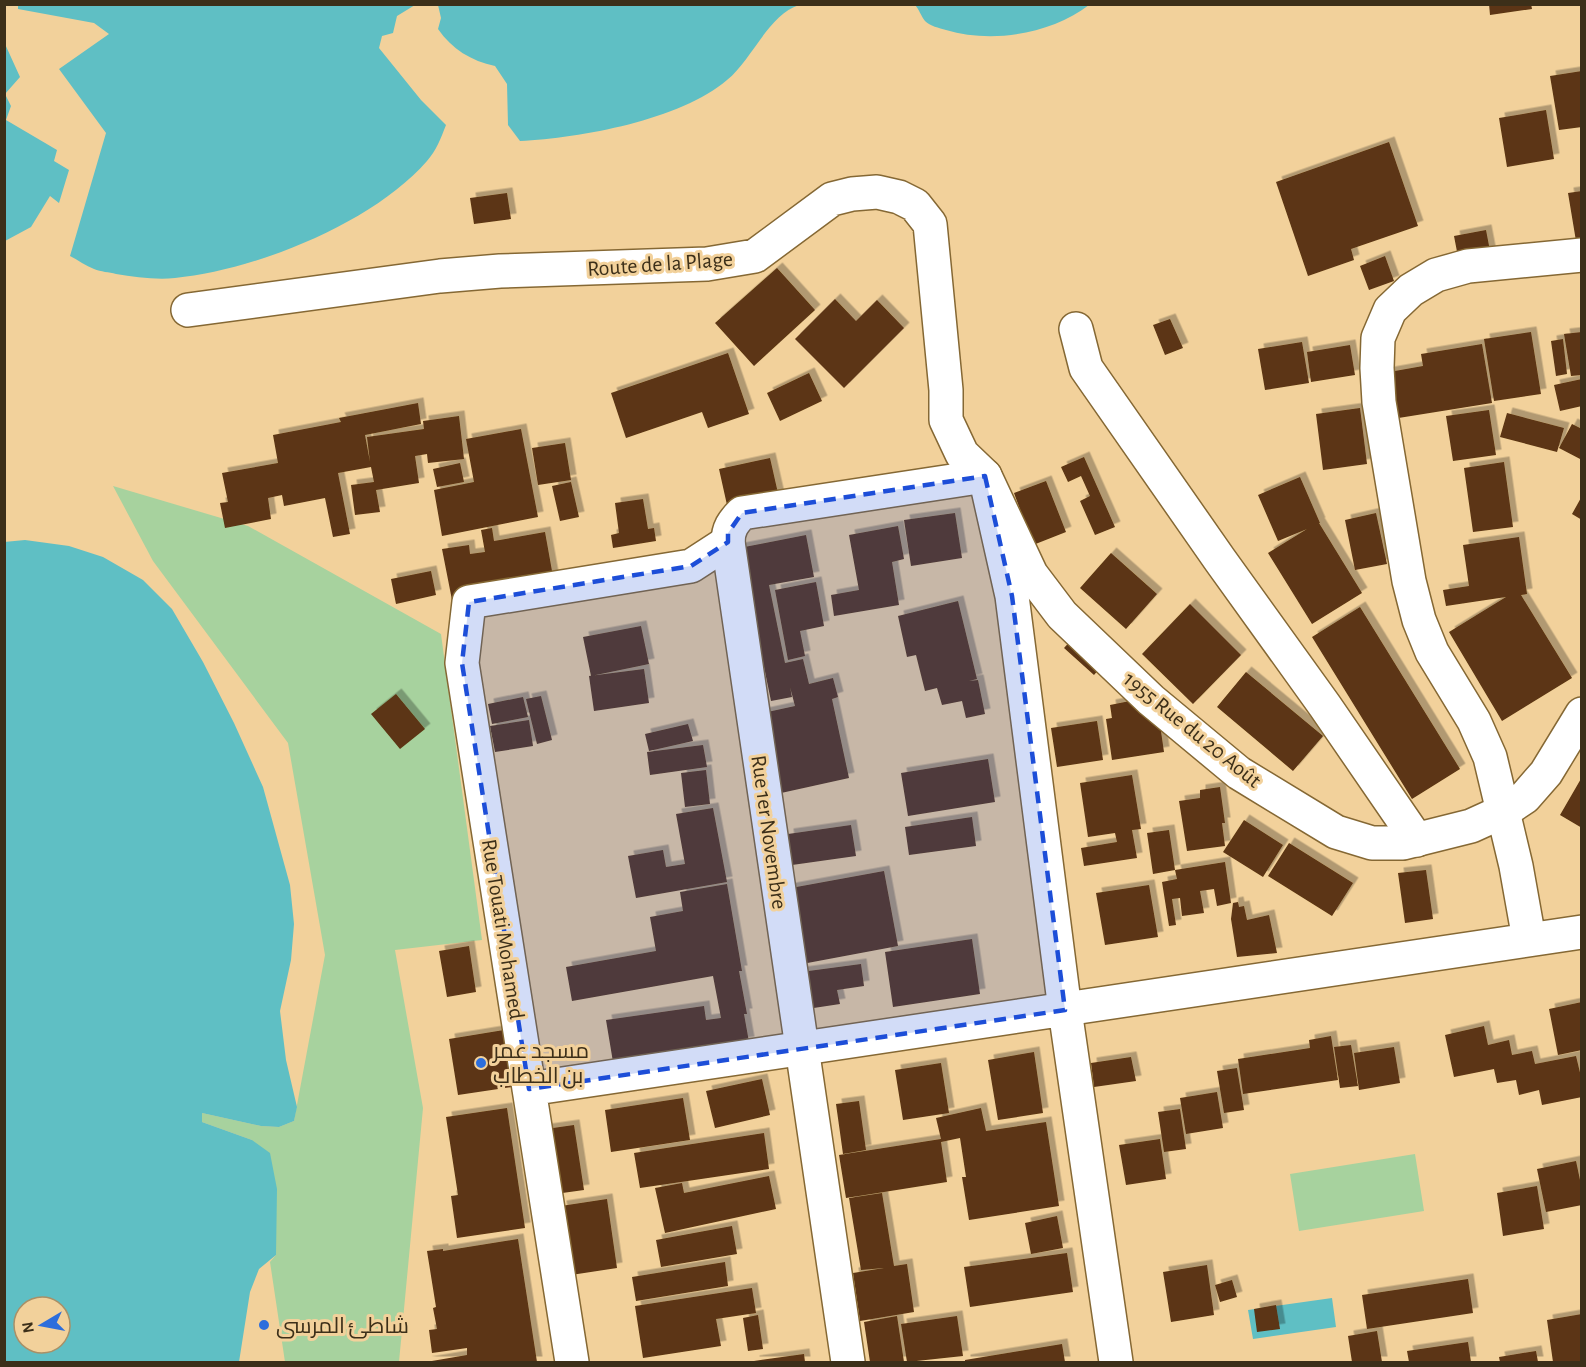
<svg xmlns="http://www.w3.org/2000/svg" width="1586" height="1367" viewBox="0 0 1586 1367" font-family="'Alegreya Sans',Cairo,sans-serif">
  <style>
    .green { fill: #a7d29e }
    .water { fill: #5fbfc4; fill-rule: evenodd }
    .building { fill: #5b3512; filter: url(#shadow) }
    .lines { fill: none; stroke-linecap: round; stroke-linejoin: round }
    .minor-casing { stroke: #856834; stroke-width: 36 }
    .secondary-casing { stroke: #856834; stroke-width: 36 }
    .minor { stroke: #fff; stroke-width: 33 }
    .secondary { stroke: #fff; stroke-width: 33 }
    .marked { fill: #1d4ed8; fill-opacity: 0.2; stroke: #1d4ed8; stroke-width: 4.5; stroke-dasharray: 12 8; stroke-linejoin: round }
    .poi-dot { fill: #2d6edc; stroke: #f2d19b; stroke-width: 2 }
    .labels { text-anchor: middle; stroke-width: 6; stroke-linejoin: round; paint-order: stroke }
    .street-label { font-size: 22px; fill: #3c2f19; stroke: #f2d19b }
    .poi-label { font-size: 22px; fill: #3c2f19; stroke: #f2d19b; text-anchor: start }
  </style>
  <defs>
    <filter id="shadow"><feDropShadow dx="5.5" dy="-5.5" stdDeviation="0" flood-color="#0004"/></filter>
  </defs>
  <rect width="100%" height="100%" fill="#f2d19b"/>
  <path class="green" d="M113 486 248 526 441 634 482 940 395 950 423 1108 399 1362H285L270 1262 276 1255 252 1140 202 1122V1113L261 1126 279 1127 294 1121 325 955 288 743 153 561Z
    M1415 1154 1424 1211 1299 1231 1290 1174Z"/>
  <path class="water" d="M18 5H415L397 16 393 33 382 36 379 48 421 100 446 125C441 138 436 151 427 161 373 223 256 270 175 278 156 280 135 277 116 274 109 272 101 272 94 269 86 266 78 260 70 256L106 133 59 69 109 34 94 23 18 9Z
    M438 5V4L799 5C768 15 752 60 727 80 680 120 581 138 520 141L508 125 507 84 495 66C471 61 452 49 438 29L441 18Z
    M915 5H1089C1051 34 992 44 946 30 939 28 930 26 925 21 921 16 919 9 915 5Z
    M5 44 20 77 5 94 11 106 6 120 57 150 54 161 69 170 59 203 50 196 31 227 5 241Z
    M25 540 69 546 103 557 143 580 172 609 203 662 234 723 263 787 290 885 294 924 291 960 280 1011 286 1060 297 1107 294 1121 279 1127 261 1126 202 1113V1122L252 1140 270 1153 277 1189 276 1255 259 1269 250 1292 239 1362H5L4 542ZM24 1307H60V1343H24Z
    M1332 1298 1336 1327 1253 1339 1248 1310Z"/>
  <path class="building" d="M1489 4H1531L1532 9 1490 15Z
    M1582 71V127L1559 130 1550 76Z
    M1546 110 1554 159 1507 167 1499 118Z
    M1389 142 1418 226 1351 249 1354 260 1308 276 1276 182Z
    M1582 191V240L1576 241 1568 193Z
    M507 193 511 219 474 224 470 198Z
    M1486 230 1491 256 1459 262 1454 236Z
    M1385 256 1394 281 1369 290 1360 266Z
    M777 268 815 310 754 366 715 323Z
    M835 299 856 321 877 300 904 328 844 388 795 339Z
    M1170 319 1183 348 1165 355 1153 325Z
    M1531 332 1541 394 1494 401 1484 339Z
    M1582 332V375L1571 376 1564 334Z
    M1563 339 1567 374 1556 376 1551 341Z
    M1302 342 1309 383 1265 390 1258 349Z
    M1482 344 1492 403 1386 420 1378 374 1423 366 1421 354Z
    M1350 345 1355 375 1311 382 1307 352Z
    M728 353 749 414 708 428 702 412 626 438 611 393Z
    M809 373 822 401 780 421 767 393Z
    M1582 379V406L1560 411 1554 385Z
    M418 403 421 424 365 435 370 462 367 437 424 429 423 421 459 416 464 459 428 463 427 454 415 456 419 483 376 490 380 512 355 515 351 485 374 482 371 467 338 473 350 534 333 537 325 498 284 506 282 495 268 498 271 519 225 528 220 503 228 502 222 473 278 463 273 435 341 422 339 418Z
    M1360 408 1367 464 1323 470 1316 414Z
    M1489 410 1496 455 1453 461 1446 416Z
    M1507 413 1564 428 1557 452 1500 437Z
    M1572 424 1582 429V460L1559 448Z
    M521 429 538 517 442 536 434 490 474 482 466 439Z
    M565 443 571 480 538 485 532 448Z
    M1084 457 1115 527 1095 535 1080 501 1090 496 1081 476 1068 482 1061 467Z
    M770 458 780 502 729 514 719 469Z
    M1504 462 1513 527 1473 532 1464 468Z
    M460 463 464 482 437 487 433 469Z
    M1300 477 1320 523H1319L1362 593 1312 624 1268 553 1307 529 1278 541 1258 495Z
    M1046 481 1066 532 1033 545 1014 493Z
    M571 482 579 517 560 521 552 486Z
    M1582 496V520L1572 514Z
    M643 499 648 529 654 528 656 541 613 548 611 535 619 533 615 503Z
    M955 513 962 558 911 566 904 520Z
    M1376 513 1387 564 1355 570 1345 520Z
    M898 526 904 559 892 562 899 605 834 616 831 595 859 590 849 535Z
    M492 528 494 541 545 532 554 582 452 600 442 549 469 545 470 554 485 552 481 530Z
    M806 535 814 577 769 585 785 663 803 659 809 684 833 678 838 697 832 699 849 778 772 795 754 715 795 706 790 687 792 697 771 701 748 589 734 549Z
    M1519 537 1527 594 1521 595 1572 678 1502 721 1449 632 1506 597 1446 606 1443 590 1469 586 1463 545Z
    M1111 553 1157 594 1126 629 1080 588Z
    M431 571 436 595 396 604 391 579Z
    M816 582 824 626 800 631 805 656 788 660 775 590Z
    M958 601 977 679 969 681 978 680 985 714 966 718 962 701 942 705 937 688 925 691 916 655 907 657 898 616Z
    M1190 604 1241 655 1193 704 1142 654Z
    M1360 607 1460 769 1412 799 1312 637Z
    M641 626 649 664 591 676 583 637Z
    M1075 636 1104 663 1094 675 1064 648Z
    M644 669 649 703 594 711 589 676Z
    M1246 672 1323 736 1293 771 1217 707Z
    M396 694 425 729 400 749 371 714Z
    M541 696 552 740 537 744 526 699Z
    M523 697 528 717 492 724 488 704Z
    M1140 699 1158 711 1164 752 1112 760 1106 719 1112 718 1110 705Z
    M529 720 533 746 495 752 490 726Z
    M1097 721 1103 760 1057 767 1051 728Z
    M688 724 693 741 649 751 645 734Z
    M703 745 707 767 650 775 647 752Z
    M988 759 995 802 908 816 901 773Z
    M706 770 710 804 685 807 681 773Z
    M1132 775 1141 829 1132 830 1137 858 1084 866 1081 848 1117 842 1115 833 1088 837 1080 783Z
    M1582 777V828L1560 815Z
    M1220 787 1225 823H1222L1225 846 1187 851 1179 801 1200 798V790Z
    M713 808 727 882 636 898 628 856 663 850 666 867 685 864 676 814Z
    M972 817 976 846 909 855 905 827Z
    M1244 820 1283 845 1263 877 1223 852Z
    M851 825 856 856 792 865 788 834Z
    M1169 830 1175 870 1153 874 1147 833Z
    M1289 843 1353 883 1332 916 1268 876Z
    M1225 862 1231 903 1217 906 1214 889 1200 891 1204 913 1182 916 1180 898 1172 899 1176 925 1169 926 1162 882 1177 879 1175 870Z
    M1426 870 1433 919 1405 923 1398 873Z
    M884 871 898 946 802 964 780 890Z
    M727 884 742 971H739L747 1014H744L749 1042 613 1062 606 1020 704 1006 706 1020 721 1018 713 976 572 1001 566 967 656 951 650 917 683 911 680 892Z
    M1149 885 1158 937 1105 945 1096 893Z
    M1238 902 1239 907 1244 906 1247 920 1269 915 1277 953 1237 957 1231 919 1233 903Z
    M972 939 980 994 893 1007 885 952Z
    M469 946 476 992 447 997 439 951Z
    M861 964 864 986 837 990 840 1004 807 1009 801 972Z
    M1582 1002V1050L1558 1055 1549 1009Z
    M1484 1026 1488 1045 1509 1040 1512 1055 1532 1051 1535 1064 1576 1056 1582 1081V1097L1542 1105 1539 1090 1519 1095 1516 1080 1497 1083 1494 1069 1454 1077 1445 1035Z
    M504 1030 512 1087 458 1095 449 1039Z
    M1331 1036 1338 1080 1243 1094 1238 1059 1310 1048 1309 1040Z
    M1351 1045 1358 1086 1340 1088 1334 1047Z
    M1394 1047 1400 1083 1359 1090 1354 1053Z
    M1034 1052 1043 1113 998 1120 988 1060Z
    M1131 1057 1136 1081 1094 1087 1091 1063Z
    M941 1063 949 1113 903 1120 895 1070Z
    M1237 1068 1244 1110 1224 1113 1217 1071Z
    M762 1079 770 1115 715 1128 706 1091Z
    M1217 1092 1223 1128 1186 1134 1180 1098Z
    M683 1098 690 1140 611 1152 605 1110Z
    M859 1101 866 1150 843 1154 836 1104Z
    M507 1108 525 1228 457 1238 451 1196 458 1195 446 1117Z
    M981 1108 986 1131 1046 1122 1059 1206 969 1220 962 1177H966L960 1138 941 1142 947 1182 846 1198 839 1155 941 1139 936 1118Z
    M1180 1109 1186 1149 1164 1152 1158 1112Z
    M574 1125 584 1190 555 1194 546 1129Z
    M764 1133 769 1169 640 1188 634 1153Z
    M1160 1139 1166 1179 1126 1185 1119 1145Z
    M1576 1161 1580 1180 1582 1179V1205L1546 1212 1537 1169Z
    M769 1176 776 1209 665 1233 655 1188 682 1183 684 1193Z
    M1537 1186 1544 1229 1503 1236 1497 1193Z
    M882 1193 894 1266 907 1264 914 1312 860 1321 853 1273 884 1268 861 1270 849 1198Z
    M607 1199 617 1268 571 1275 561 1206Z
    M1057 1216 1063 1248 1031 1254 1025 1223Z
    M732 1226 737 1254 661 1267 656 1240Z
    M518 1239 537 1362H426L467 1355V1348L432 1353 429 1330 437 1329 433 1308 436 1307 427 1251 443 1249V1251Z
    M1067 1253 1073 1292 970 1307 964 1267Z
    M725 1262 728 1286 636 1301 632 1277Z
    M1207 1265 1214 1315 1171 1322 1163 1272Z
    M1468 1279 1473 1313 1367 1329 1362 1295Z
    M1232 1280 1237 1297 1220 1302 1215 1285Z
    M752 1288 756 1313 716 1319 721 1346 643 1358 635 1306Z
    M1276 1305 1280 1329 1257 1332 1254 1309Z
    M1582 1314V1362H1553L1547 1320Z
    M758 1315 763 1349 748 1351 743 1318Z
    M897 1316 904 1362H870L864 1322Z
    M957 1316 963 1356 907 1362 901 1324Z
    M1377 1331 1382 1362H1352L1348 1336Z
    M1468 1342 1471 1362H1409L1407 1351Z
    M1062 1344 1065 1362H965V1360Z
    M1536 1351 1538 1362H1500L1499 1357Z
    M804 1354 805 1362H754V1361Z"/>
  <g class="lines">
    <g class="minor-casing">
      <path id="minor" d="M188 310 440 276 500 271 707 264 755 256 832 199 852 194 877 192 899 197 915 205 930 224 946 390V420L962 454 985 476 1012 596 1065 1010 1116 1362
        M1076 329 1086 368 1220 560 1325 706 1417 840
        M1529 939 1516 866 1490 757 1474 721 1432 652 1419 620 1409 581 1379 402 1377 368 1378 338 1390 310 1411 290 1436 275 1468 266 1582 255
        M529 1089 1582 932
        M572 1362 462 663 469 602 691 566 728 542"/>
    </g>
    <g class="secondary-casing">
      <path id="secondary" d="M848 1362 728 542C728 529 733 522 742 513L985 476 1031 574 1062 615 1151 700 1239 773 1336 832 1372 843H1403L1471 826 1504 811 1525 797 1546 773 1582 714"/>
    </g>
    <use href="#minor" class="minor"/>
    <use href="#secondary" class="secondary"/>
  </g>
  <path class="marked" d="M985 476 1012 596 1065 1010 529 1089 462 663 469 602 691 566 728 542V533L742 513Z"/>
  <g class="poi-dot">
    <circle cx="481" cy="1063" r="6"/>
    <circle cx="264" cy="1325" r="6"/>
  </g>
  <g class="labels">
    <g class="street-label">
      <text transform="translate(660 263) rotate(-4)" y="8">Route de la Plage</text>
      <text transform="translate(1193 729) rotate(39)" y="8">1955 Rue du 20 Août</text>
      <text transform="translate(770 832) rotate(82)" y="8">Rue 1er Novembre</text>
      <text transform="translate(504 929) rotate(81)" y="8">Rue Touati Mohamed</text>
    </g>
    <g class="poi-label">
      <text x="493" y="1058">مسجد عمر<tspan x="493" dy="25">بن الخطاب</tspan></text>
      <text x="276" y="1333">شاطئ المرسى</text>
    </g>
  </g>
  <rect width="1586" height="1367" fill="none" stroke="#3c2f19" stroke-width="12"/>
  <g transform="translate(42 1325) rotate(260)"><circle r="28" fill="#f2d19b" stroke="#a99067" stroke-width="1.5"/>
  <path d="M0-4.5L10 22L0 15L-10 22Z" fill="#2d6edc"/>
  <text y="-9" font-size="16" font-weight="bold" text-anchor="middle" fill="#3c2f19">N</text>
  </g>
</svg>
